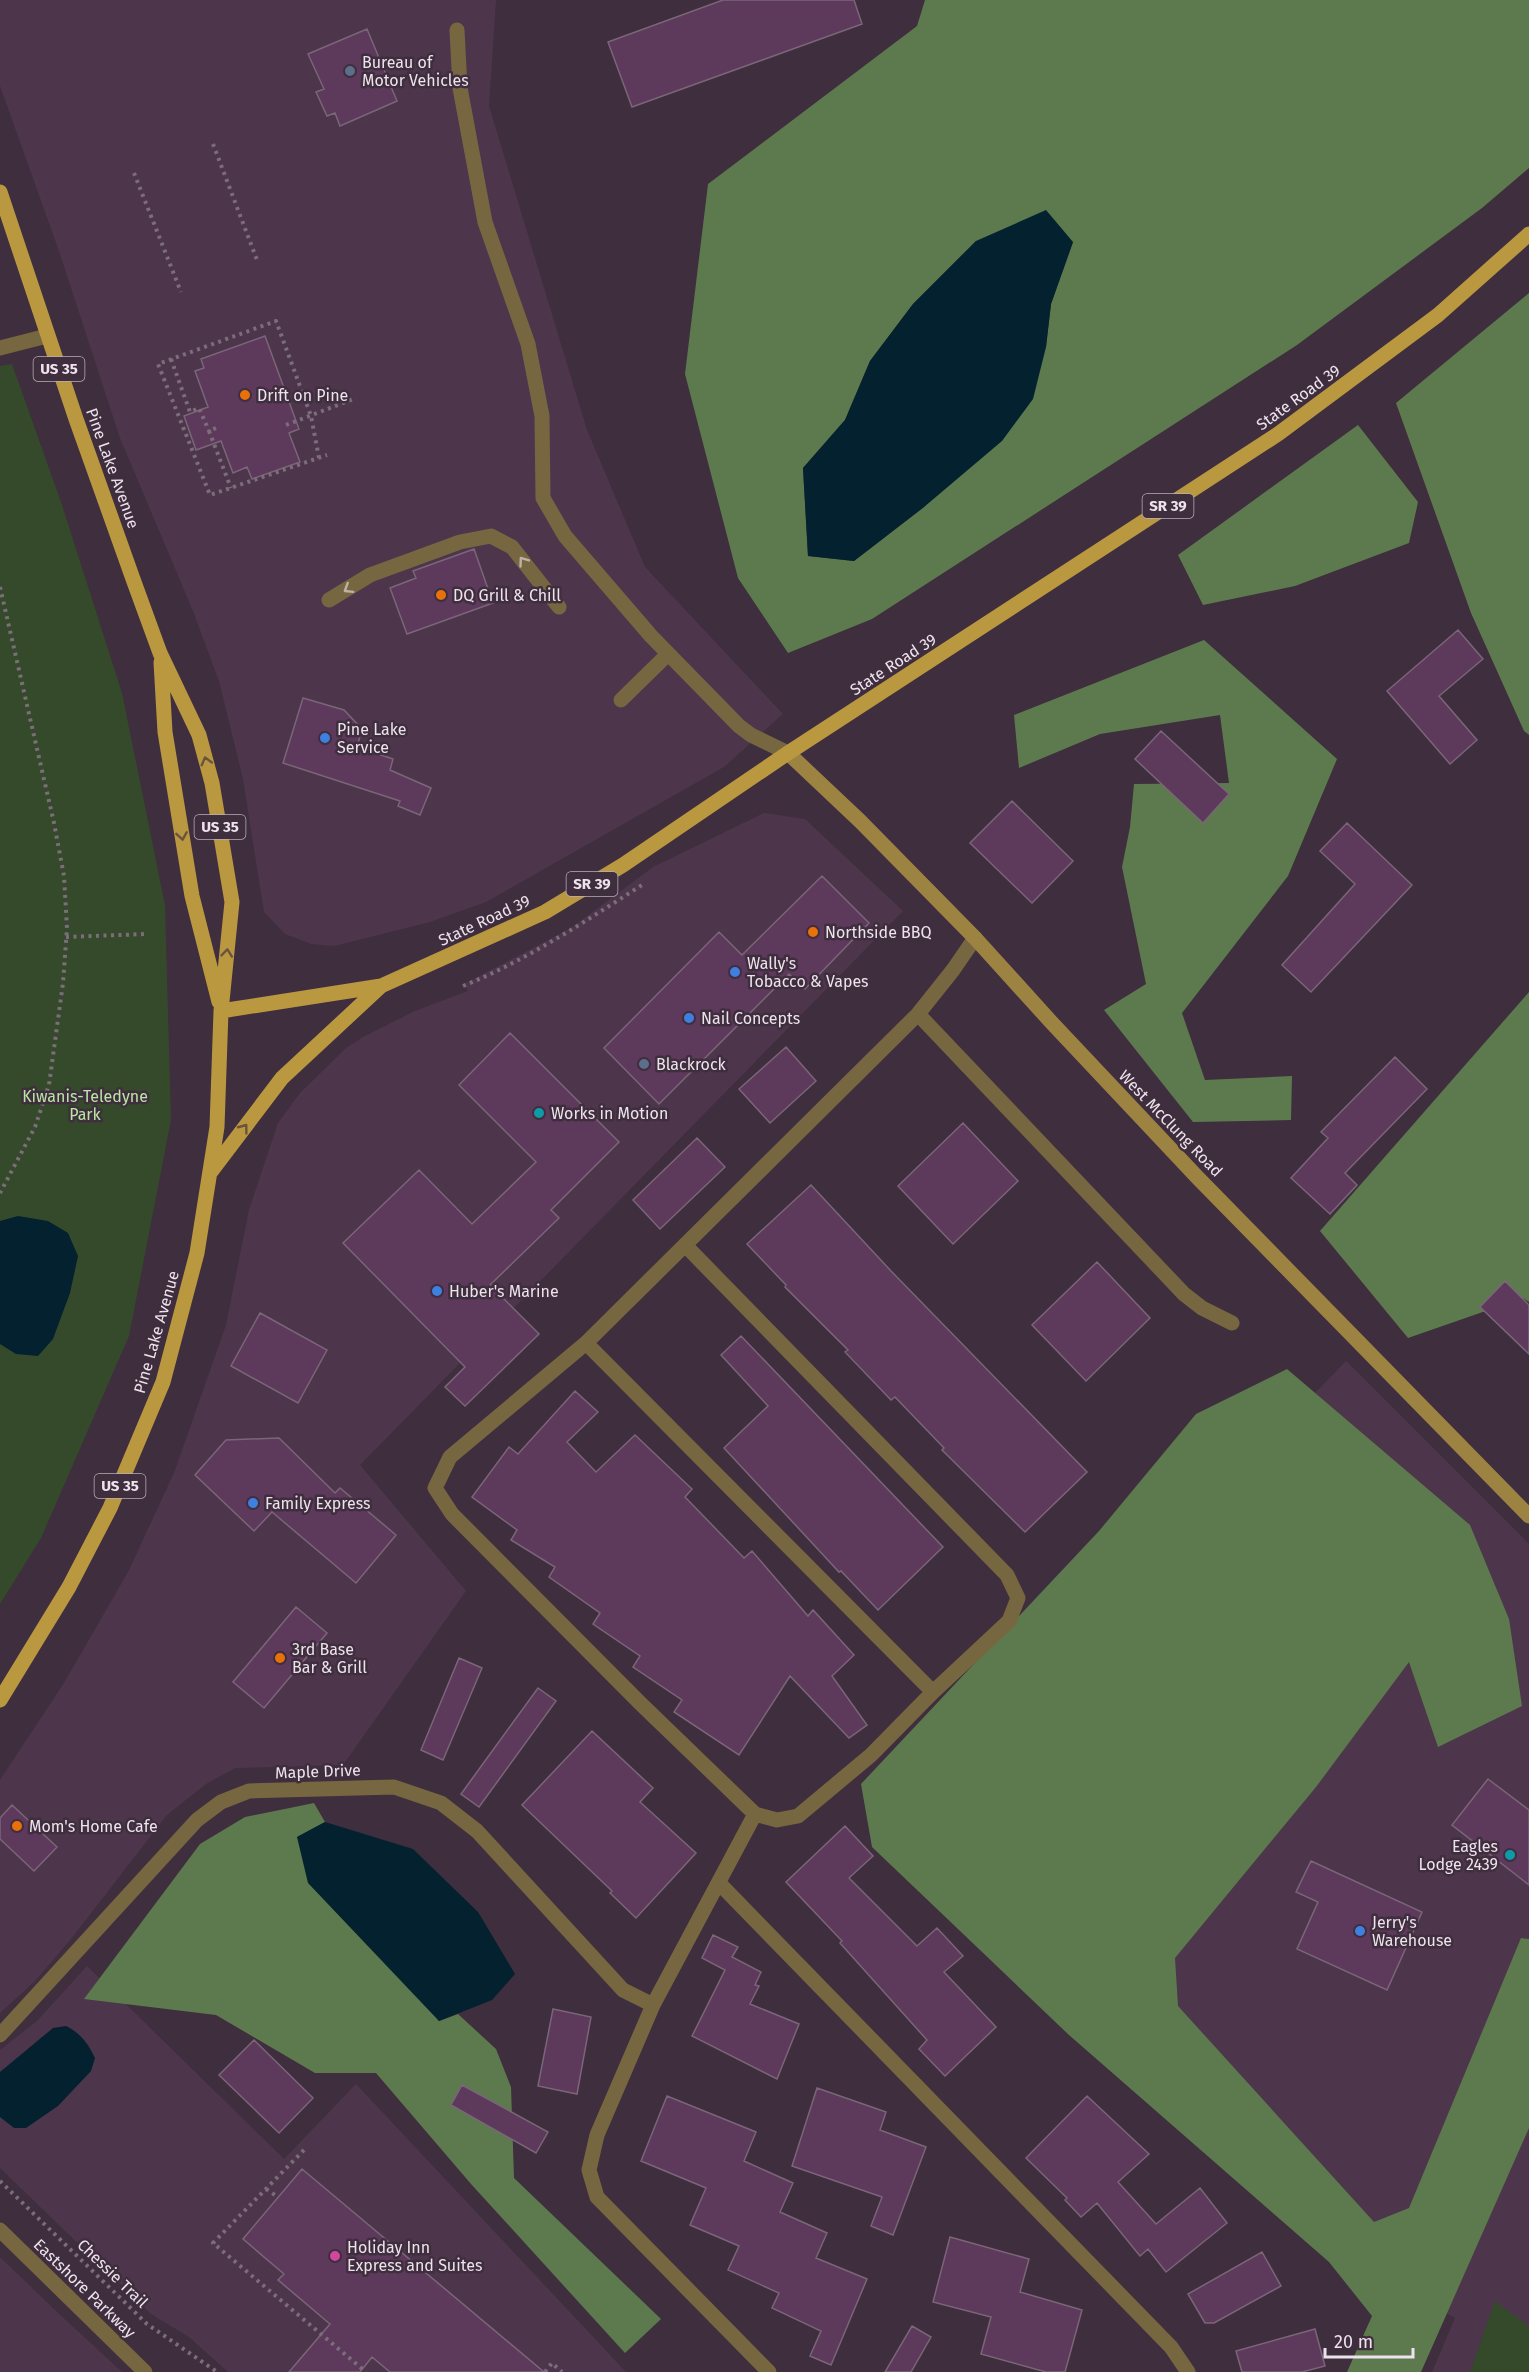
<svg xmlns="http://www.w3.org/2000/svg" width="1529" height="2372" viewBox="0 0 1529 2372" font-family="'Fira Sans',sans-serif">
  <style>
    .built { fill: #4d364b }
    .green { fill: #354a2b }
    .forest { fill: #5d7a4e; fill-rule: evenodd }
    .water { fill: #03212e }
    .building { fill: #5d395b; stroke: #7a6678; stroke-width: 1.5 }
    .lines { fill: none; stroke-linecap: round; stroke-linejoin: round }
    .path { stroke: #7c6d7b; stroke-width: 4; stroke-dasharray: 3 4.5; stroke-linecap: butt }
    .lane { stroke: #776740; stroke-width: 15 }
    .street { stroke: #776740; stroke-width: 15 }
    .secondary { stroke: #9d8342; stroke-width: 15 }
    .primary { stroke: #ba9840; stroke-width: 15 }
    .oneway { stroke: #beb1a8 }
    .oneway2 { stroke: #6a533f }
    .service-dot { fill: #5c6f8a; stroke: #3f2e3e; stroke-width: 2 }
    .food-dot { fill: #e8710a; stroke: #3f2e3e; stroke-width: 2 }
    .shop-dot { fill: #3f7fe0; stroke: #3f2e3e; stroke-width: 2 }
    .culture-dot { fill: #0f9aa8; stroke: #3f2e3e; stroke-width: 2 }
    .hotel-dot { fill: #d1479c; stroke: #3f2e3e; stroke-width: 2 }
    .labels { text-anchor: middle; stroke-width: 5; stroke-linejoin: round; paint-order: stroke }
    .shield { fill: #3f2e3e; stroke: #baadb8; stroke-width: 1.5 }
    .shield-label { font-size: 15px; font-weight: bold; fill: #eee3ed }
    .poi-label { font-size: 16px; fill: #eee3ed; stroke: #3f2e3e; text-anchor: start }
    .street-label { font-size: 16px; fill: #eee3ed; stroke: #3f2e3e }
    .park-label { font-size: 16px; fill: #b9e6a2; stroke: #3f2e3e }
  </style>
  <rect width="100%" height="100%" fill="#3f2e3e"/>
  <path class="built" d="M0 0H496L489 106 587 430 645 567 783 714 724 767 486 902 430 922 334 946 311 944 285 934 264 912 243 779 219 681 193 611 120 438 59 251 0 86Z
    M764 813 805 819 903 911 360 1465 466 1591 343 1765 235 1768 206 1784 167 1815 71 1939 35 1981 0 2013V1780L64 1683 128 1572 174 1473 226 1325 249 1210 278 1123 300 1093 346 1048 363 1037 415 1011 468 991 464 984 571 928 653 867Z
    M1346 1361 1529 1544V2372H1432L1455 2318 1398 2285 926 1795Z
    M87 1966 284 2159 356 2084 626 2372H228L189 2337 151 2314 0 2168V2050L37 2021Z
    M0 2257 56 2311 122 2372H0Z"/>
  <path class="green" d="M12 364 62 505 122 693 165 905 171 1120 129 1336 41 1538 0 1604V366Z
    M1495 2301 1529 2326V2372H1470Z"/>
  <path class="forest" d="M925 0H1529V168L1482 208 1297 345 872 619 788 653 738 578 685 374 708 184 917 26ZM976 241 1073 242 1051 304 1046 347 924 507 854 561 808 556 803 468 845 420 870 361 913 304Z
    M1529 293V735L1524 731 1471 613 1396 403Z
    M1358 425 1418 502 1409 543 1295 586 1203 605 1178 555Z
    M1204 640 1337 759 1288 876 1182 1013 1205 1080 1292 1076 1291 1120 1193 1122 1104 1010 1146 984 1122 867 1130 827 1134 784 1229 783 1220 715 1100 734 1019 768 1014 715Z
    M1529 992V1302L1523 1298 1408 1338 1320 1231Z
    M1287 1369 1470 1525 1509 1619 1522 1706 1438 1747 1409 1662 1316 1787 1175 1958 1178 2006 1374 2222 1409 2208 1521 1938 1529 1939V2128L1421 2372H1347L1372 2316 1329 2262 1069 2035 872 1847 861 1784 1099 1531 1196 1414Z
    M314 1803 325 1822 297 1837 439 2021 458 2014 496 2049 511 2087 514 2178 661 2319 625 2353 471 2184 376 2073H315L216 2015 84 1999 200 1844 245 1817Z"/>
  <path class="water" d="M1046 210 1073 242 1051 304 1046 347 1033 399 1002 441 924 507 854 561 808 556 803 468 845 420 870 361 913 304 976 241Z
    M18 1216 48 1221 68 1233 78 1256 70 1293 53 1339 38 1356 16 1354 0 1344V1221Z
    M325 1822 413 1849 478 1912 515 1974 492 2000 439 2021 308 1883 297 1837Z
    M66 2026C80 2033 88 2043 95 2058L91 2071 58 2106 26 2128H14L0 2117V2072L53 2028Z"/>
  <path class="building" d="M723 0H854L862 24 632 107 608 42Z
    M367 29 397 101 340 126 335 113 327 116 316 92 324 89 308 54Z
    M265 336 299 429 289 433 300 462 252 479 247 467 233 473 221 441 196 450 184 416 208 407 195 371 204 368 201 359Z
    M474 549 493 603 407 634 390 588 416 578 413 571Z
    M1458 630 1483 659 1439 696 1477 740 1450 764 1387 691Z
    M303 698 344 710 362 729 357 747 393 759 390 770 431 788 420 815 398 806 400 801 283 763Z
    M1161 731 1229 794 1203 823 1135 759Z
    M1012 801 1073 861 1032 903 970 843Z
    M1347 823 1412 885 1311 992 1282 965 1355 884 1320 851Z
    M822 876 869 923 805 989 789 974 659 1104 604 1048 719 932 742 955Z
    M510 1033 619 1142 551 1210 559 1218 490 1285 539 1334 465 1406 445 1387 465 1367 343 1243 419 1170 472 1224 536 1162 459 1085Z
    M786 1047 816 1081 770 1123 739 1089Z
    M1395 1057 1427 1089 1345 1173 1357 1185 1330 1214 1291 1178 1328 1138 1321 1132Z
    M963 1123 1018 1181 953 1244 898 1186Z
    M697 1138 725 1167 660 1229 633 1200Z
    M811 1185 891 1271 1087 1472 1025 1532 942 1450 944 1448 895 1397 891 1400 845 1352 848 1350 785 1287 786 1285 747 1244Z
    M1097 1262 1150 1318 1086 1381 1032 1325Z
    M1505 1281 1529 1305V1354L1480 1307Z
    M260 1313 327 1350 298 1403 231 1366Z
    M741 1336 943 1547 878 1610 841 1571 839 1572 724 1448 768 1406 721 1355Z
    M575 1391 598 1412 567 1442 596 1472 635 1435 692 1489 685 1497 744 1558 752 1551 808 1616 813 1610 854 1655 832 1676 867 1725 849 1738 790 1676 739 1755 674 1712 682 1700 633 1667 640 1656 593 1624 600 1613 549 1577 555 1567 511 1540 517 1530 472 1497 509 1447 518 1454Z
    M279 1438 335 1493 340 1488 396 1535 356 1583 272 1512 254 1531 195 1475 226 1440Z
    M296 1607 327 1633 264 1708 233 1682Z
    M459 1658 482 1668 443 1760 421 1750Z
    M538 1688 556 1701 479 1807 461 1794Z
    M592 1731 653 1788 640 1802 696 1853 636 1918 610 1893 612 1891 522 1805Z
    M1488 1779 1529 1810V1885L1452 1825Z
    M12 1805 57 1847 34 1871 0 1839V1818Z
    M845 1826 873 1856 849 1878 917 1946 937 1928 963 1956 944 1972 996 2027 945 2076 919 2049 927 2040 840 1943 842 1941 786 1882Z
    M1311 1861 1422 1912 1387 1990 1297 1949 1318 1902 1296 1892Z
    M713 1935 738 1947 732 1957 761 1972 755 1985 759 1986 750 2004 799 2024 777 2079 692 2036 725 1970 702 1958Z
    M553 2009 591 2017 577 2094 538 2086Z
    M254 2040 313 2098 279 2133 219 2075Z
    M462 2085 548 2132 536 2153 451 2105Z
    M817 2088 886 2112 880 2130 926 2147 893 2235 871 2226 882 2197 792 2166Z
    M667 2096 756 2132 744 2161 793 2183 780 2212 827 2233 816 2258 867 2279 831 2365 810 2356 821 2331 772 2308 779 2293 728 2270 739 2246 690 2225 706 2188 641 2161Z
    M1087 2096 1149 2154 1118 2182 1156 2224 1200 2188 1227 2223 1166 2272 1148 2249 1140 2256 1097 2203 1081 2217 1065 2200 1067 2198 1026 2158Z
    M302 2169 544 2372H390L372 2357 360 2372H289L330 2324 278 2280 284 2274 243 2239Z
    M950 2237 1029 2259 1020 2292 1082 2310 1065 2372H1046L981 2354 991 2317 933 2302Z
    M1262 2252 1281 2286 1214 2323H1205L1188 2294Z
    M912 2326 931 2337 911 2372H885Z
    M1315 2329 1325 2366 1302 2372H1242L1236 2351Z"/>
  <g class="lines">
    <path class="path" d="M213 144 257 260
      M134 173 181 292
      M171 359 190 412 199 408 209 431
      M286 425 356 398
      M216 428 209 431 231 488
      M319 458 311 416 276 321 158 364 210 495 327 455
      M0 587 54 823 64 876 67 928 63 983 49 1085 35 1127 0 1193
      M66 937 146 934
      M463 986C527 960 584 922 642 885
      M304 2150 213 2243 366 2372
      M0 2181 147 2324 217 2372
      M266 2189 278 2197
      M545 2372 552 2363 562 2372"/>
    <path class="lane" d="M457 30 460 88 485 222 528 344 542 416 543 498 565 536 651 636 739 726 751 735 788 753
      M329 600 370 575 460 542 491 536 512 547 559 607
      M621 700 668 654"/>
    <path class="street" d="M0 348 47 336
      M918 1014 1184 1294 1202 1308 1232 1323
      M685 1245 1007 1575 1018 1598 1009 1621 933 1692 871 1755 798 1816 777 1820 755 1814 641 1704 452 1514 435 1488 450 1457 586 1343 918 1014 953 970 975 938
      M586 1343 933 1692
      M755 1814 653 2005 597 2135 589 2170 597 2197 769 2372
      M719 1883 1171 2347 1188 2372
      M0 2035 197 1820 221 1802 249 1791 394 1787 441 1803 477 1831 623 1990 653 2005
      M0 2230 145 2372"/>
    <path class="secondary" d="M788 753 860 821 975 938 1052 1023 1198 1178 1529 1516"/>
    <path class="primary" d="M0 192 76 419 133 579 160 653 199 735 212 783 232 902 221 1011 217 1127 197 1253 163 1382 110 1508 69 1587 0 1700
      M161 662 165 732 192 896 219 1002
      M221 1011 381 986 545 912 623 865 788 753 1278 434 1438 315 1529 234
      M210 1173 282 1078 381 986"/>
  </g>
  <defs><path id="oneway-chevron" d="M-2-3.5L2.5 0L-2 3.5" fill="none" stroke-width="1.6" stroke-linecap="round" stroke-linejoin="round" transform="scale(1.5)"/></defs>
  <g class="oneway">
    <use href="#oneway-chevron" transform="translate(523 561) rotate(-126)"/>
    <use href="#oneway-chevron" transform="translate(348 589) rotate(148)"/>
  </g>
  <g class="oneway2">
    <use href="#oneway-chevron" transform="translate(206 761) rotate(-105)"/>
    <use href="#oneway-chevron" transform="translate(182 836) rotate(81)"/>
    <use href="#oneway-chevron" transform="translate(227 953) rotate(-84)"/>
    <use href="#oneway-chevron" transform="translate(244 1128) rotate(-53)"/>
  </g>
  <g class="service-dot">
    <circle cx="350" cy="71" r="6"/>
    <circle cx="644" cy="1064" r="6"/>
  </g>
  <g class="food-dot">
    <circle cx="245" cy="395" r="6"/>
    <circle cx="441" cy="595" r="6"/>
    <circle cx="813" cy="932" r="6"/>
    <circle cx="280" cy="1658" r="6"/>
    <circle cx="17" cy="1826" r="6"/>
  </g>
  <g class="shop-dot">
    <circle cx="325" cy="738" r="6"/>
    <circle cx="735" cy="972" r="6"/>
    <circle cx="689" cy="1018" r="6"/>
    <circle cx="437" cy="1291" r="6"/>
    <circle cx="253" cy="1503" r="6"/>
    <circle cx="1360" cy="1931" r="6"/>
  </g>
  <g class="culture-dot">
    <circle cx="539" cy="1113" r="6"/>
    <circle cx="1510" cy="1855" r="6"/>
  </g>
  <circle class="hotel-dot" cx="335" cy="2256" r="6"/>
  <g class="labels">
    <g class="shield">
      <rect x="33.5" y="357" width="51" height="24" rx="4.5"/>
      <rect x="1142.5" y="494" width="51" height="24" rx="4.5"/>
      <rect x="194.5" y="815" width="51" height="24" rx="4.5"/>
      <rect x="566.5" y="872" width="51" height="24" rx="4.5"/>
      <rect x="94.5" y="1474" width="51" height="24" rx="4.5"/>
    </g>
    <g class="shield-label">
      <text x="59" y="374">US 35</text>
      <text x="1168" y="511">SR 39</text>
      <text x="220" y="832">US 35</text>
      <text x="592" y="889">SR 39</text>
      <text x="120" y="1491">US 35</text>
    </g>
    <g class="poi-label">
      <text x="362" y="68">Bureau of<tspan x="362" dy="18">Motor Vehicles</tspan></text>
      <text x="257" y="401">Drift on Pine</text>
      <text x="453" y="601">DQ Grill &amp; Chill</text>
      <text x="337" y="735">Pine Lake<tspan x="337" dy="18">Service</tspan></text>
      <text x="825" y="938">Northside BBQ</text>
      <text x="747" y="969">Wally's<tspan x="747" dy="18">Tobacco &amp; Vapes</tspan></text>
      <text x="701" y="1024">Nail Concepts</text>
      <text x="656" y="1070">Blackrock</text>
      <text x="551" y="1119">Works in Motion</text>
      <text x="449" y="1297">Huber's Marine</text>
      <text x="265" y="1509">Family Express</text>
      <text x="292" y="1655">3rd Base<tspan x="292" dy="18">Bar &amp; Grill</tspan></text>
      <text x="29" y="1832">Mom's Home Cafe</text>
      <text x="1498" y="1852" text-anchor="end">Eagles<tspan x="1498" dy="18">Lodge 2439</tspan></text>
      <text x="1372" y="1928">Jerry's<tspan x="1372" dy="18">Warehouse</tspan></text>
      <text x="347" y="2253">Holiday Inn<tspan x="347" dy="18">Express and Suites</tspan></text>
    </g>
    <g class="street-label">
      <text transform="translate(1298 397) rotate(-36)" y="6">State Road 39</text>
      <text transform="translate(113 468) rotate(70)" y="6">Pine Lake Avenue</text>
      <text transform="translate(893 664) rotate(-33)" y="6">State Road 39</text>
      <text transform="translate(484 920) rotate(-25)" y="6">State Road 39</text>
      <text transform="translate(1171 1123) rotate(46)" y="6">West McClung Road</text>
      <text transform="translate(156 1332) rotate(-74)" y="6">Pine Lake Avenue</text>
      <text transform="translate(318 1771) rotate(-2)" y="6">Maple Drive</text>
      <text transform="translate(113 2273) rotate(44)" y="6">Chessie Trail</text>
      <text transform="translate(85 2288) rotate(44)" y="6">Eastshore Parkway</text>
    </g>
    <g class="park-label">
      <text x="85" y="1102">Kiwanis-Teledyne<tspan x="85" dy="18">Park</tspan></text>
    </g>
  </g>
  <path d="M1325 2348v9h88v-9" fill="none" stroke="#eee3ed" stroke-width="3"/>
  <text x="1334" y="2348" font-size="18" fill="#eee3ed" stroke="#3f2e3e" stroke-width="4.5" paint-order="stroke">20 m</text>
</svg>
